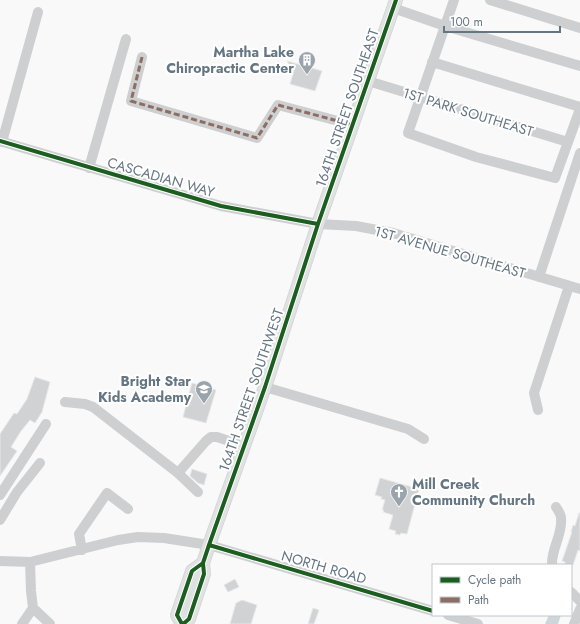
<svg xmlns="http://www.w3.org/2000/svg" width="580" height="624" viewBox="0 0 580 624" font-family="Jost,sans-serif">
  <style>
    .water { fill: #ced6d9 }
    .building { fill: #d0d2d3; stroke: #e8e8e8 }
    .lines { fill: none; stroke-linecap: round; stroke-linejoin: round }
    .major-casing { stroke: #d5d6d7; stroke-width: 14 }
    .minor { stroke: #cecfd0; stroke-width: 10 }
    .major { stroke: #e1e2e2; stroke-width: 12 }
    .quiet { stroke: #8d6e63; stroke-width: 3; stroke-dasharray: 6 3; stroke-linecap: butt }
    .cycleway-casing { stroke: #fff; stroke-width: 6 }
    .cycleway { stroke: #1b5e20; stroke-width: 4 }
    .labels { text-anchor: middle; stroke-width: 4; stroke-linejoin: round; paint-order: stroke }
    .poi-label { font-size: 14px; font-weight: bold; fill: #657683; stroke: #fff; text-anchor: end }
    .street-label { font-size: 14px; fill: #657683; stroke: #fff }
  </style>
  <rect width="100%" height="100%" fill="#f9f9f9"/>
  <path class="water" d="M549 615H561L558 624H545Z"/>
  <path class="building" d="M287 61 322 71 315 91 290 84 294 71 290 70 291 67Z
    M35 377 50 382 42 412 35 423 30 420 21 431 11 447 17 451 0 476V434L14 413 17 414 27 399Z
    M192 383 216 390 206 423 183 417Z
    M192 469 207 474 204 485 198 483 190 476Z
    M380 478 419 489 407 534 401 533 400 535 395 534 396 531 389 529 393 515 383 512 384 510H382L385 500 381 499 382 497 375 495Z
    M579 513H580V551L578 550 573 565H565V562L562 561 572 532H571L573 525 575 526Z
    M235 579 239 587 228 592 224 585Z
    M242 600 257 605 251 624H230L236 603Z
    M313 608 319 610 314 624H308Z"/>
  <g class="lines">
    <g class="major-casing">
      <path id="major" d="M182 624 177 615 192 571 203 563
        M183 624 189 619 204 574 203 563 209 545 265 387 318 224 396 0"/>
    </g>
    <path class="minor" d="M454 0 408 133 476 157 555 178 580 109
      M490 0 580 28
      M393 8 445 26 580 66
      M142 57 131 101 257 138 278 105 353 125
      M432 62 580 107
      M368 81 568 142
      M0 141 221 206 318 224 356 226 393 233 580 289
      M2 142 38 12
      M89 168 126 39
      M539 277 580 153
      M265 387 408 429 424 439
      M65 402 85 404 93 407 178 473 206 441 211 437H217L244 446
      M538 410 534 393 569 286
      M178 473 198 492
      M0 495 46 424
      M0 520 17 492 40 463
      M82 550 79 534 107 493 128 509
      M0 561 30 562 118 540 138 537 164 538 209 545 433 611
      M30 562 31 591 33 608 50 624
      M552 565C551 549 563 534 561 518 561 515 558 510 556 507
      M571 592 580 601
      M448 615 478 624
      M22 624 33 608
      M574 624 580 609"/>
    <use href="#major" class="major"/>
    <path class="quiet" d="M142 57 131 101 257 138 278 105 353 125"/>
    <g class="cycleway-casing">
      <path id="cycleway" d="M0 141 221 206 318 224
        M209 545 433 611
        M182 624 177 615 192 571 203 563
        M183 624 189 619 204 574 203 563 209 545 265 387 318 224 396 0"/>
    </g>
    <use href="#cycleway" class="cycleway"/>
  </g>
  <defs>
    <g id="building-pin" transform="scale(0.9)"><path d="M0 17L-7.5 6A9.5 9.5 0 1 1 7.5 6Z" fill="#99a4ac" stroke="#fff"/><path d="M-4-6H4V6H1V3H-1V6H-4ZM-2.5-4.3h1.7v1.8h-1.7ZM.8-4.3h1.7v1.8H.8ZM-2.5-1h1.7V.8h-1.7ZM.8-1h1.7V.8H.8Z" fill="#fff"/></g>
    <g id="school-pin" transform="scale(0.9)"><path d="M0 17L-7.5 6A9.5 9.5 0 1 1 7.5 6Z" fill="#99a4ac" stroke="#fff"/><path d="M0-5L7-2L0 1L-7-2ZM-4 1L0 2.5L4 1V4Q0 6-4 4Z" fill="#fff"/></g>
    <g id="church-pin" transform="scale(0.9)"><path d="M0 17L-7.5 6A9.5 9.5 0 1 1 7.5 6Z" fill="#99a4ac" stroke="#fff"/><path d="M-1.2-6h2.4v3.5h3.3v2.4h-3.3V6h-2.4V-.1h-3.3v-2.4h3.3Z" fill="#fff"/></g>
  </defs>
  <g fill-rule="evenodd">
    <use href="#building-pin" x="307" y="60"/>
    <use href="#school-pin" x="204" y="389"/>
    <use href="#church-pin" x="399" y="492"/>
  </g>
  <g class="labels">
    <g class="poi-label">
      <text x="294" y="57">Martha Lake<tspan x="294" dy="16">Chiropractic Center</tspan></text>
      <text x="191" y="386">Bright Star<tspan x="191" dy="16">Kids Academy</tspan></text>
      <text x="412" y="489" text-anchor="start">Mill Creek<tspan x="412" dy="16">Community Church</tspan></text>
    </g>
    <g class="street-label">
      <text transform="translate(347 108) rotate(-71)" y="5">164TH STREET SOUTHEAST</text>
      <text transform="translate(468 112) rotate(17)" y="5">1ST PARK SOUTHEAST</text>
      <text transform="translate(161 177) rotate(16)" y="5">CASCADIAN WAY</text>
      <text transform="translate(450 252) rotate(16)" y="5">1ST AVENUE SOUTHEAST</text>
      <text transform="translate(251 390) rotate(-71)" y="5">164TH STREET SOUTHWEST</text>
      <text transform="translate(324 567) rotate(16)" y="5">NORTH ROAD</text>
    </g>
  </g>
  <rect x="432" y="564" width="140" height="52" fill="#ffffff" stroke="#c1c8cd"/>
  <rect x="440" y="577" width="20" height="6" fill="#1b5e20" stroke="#c1c8cd"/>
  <text x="468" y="584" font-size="12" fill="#657683">Cycle path</text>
  <rect x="440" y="597" width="20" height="6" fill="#8d6e63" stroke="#c1c8cd"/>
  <text x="468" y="604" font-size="12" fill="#657683">Path</text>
  <path d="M444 26v6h116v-6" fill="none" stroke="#657683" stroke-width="2"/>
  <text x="450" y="26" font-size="12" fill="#657683" stroke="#ffffff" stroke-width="3" paint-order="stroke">100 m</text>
</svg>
